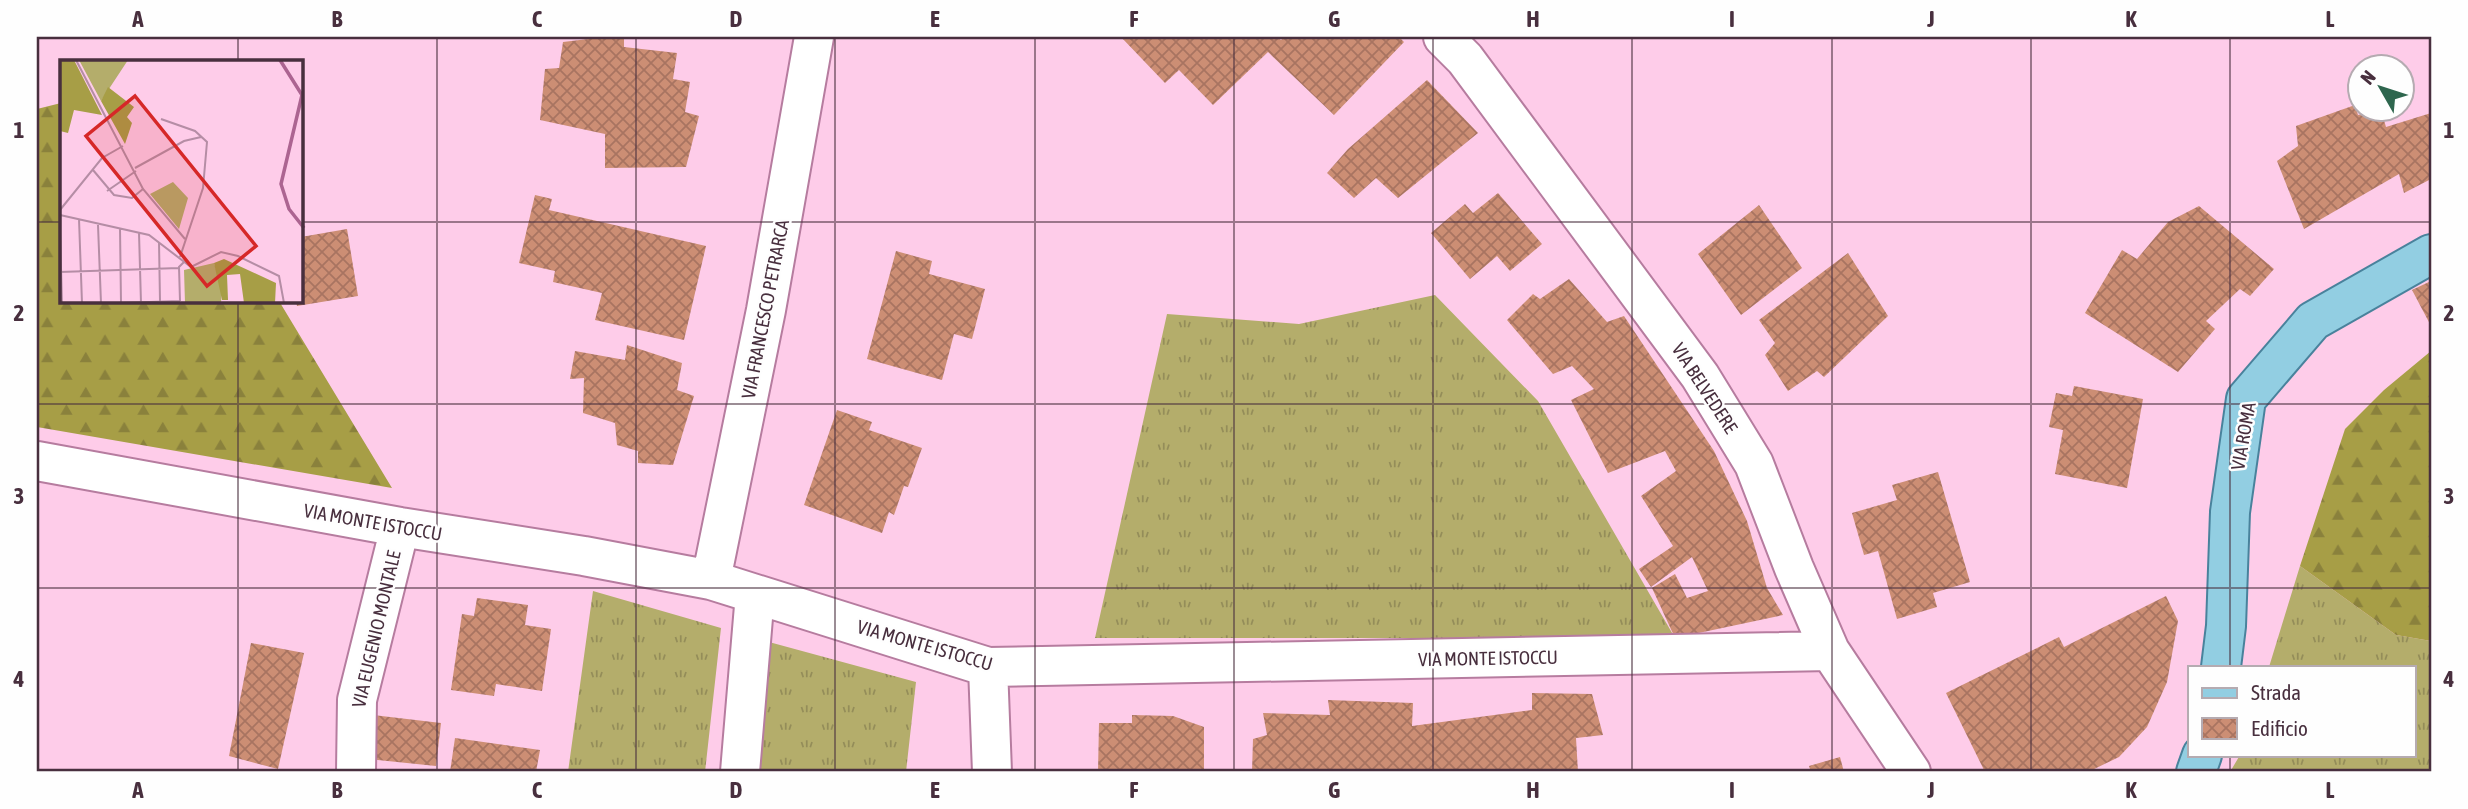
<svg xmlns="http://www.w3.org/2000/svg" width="2468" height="809" viewBox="0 0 2468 809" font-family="'Asap Condensed',sans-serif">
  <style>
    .grass { fill: url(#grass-tufts) }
    .forest { fill: url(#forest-firs) }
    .building { fill: url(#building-cross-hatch) }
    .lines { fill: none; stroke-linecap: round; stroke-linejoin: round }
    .minor-casing { stroke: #b67c9f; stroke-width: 42 }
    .major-casing { stroke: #49829c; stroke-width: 42 }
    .minor { stroke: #fff; stroke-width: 38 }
    .major { stroke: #92cee2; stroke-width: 38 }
    .grid { fill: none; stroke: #482f3e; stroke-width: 2; stroke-opacity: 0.55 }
    .labels { text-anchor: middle; stroke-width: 5; stroke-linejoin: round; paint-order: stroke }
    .street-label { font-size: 19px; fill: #482f3e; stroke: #fefefe }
    .inset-river { fill: none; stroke: #ac6491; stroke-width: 3.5 }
    .inset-road { fill: none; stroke: #b58da5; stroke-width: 2 }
    .view { fill: #d62828; fill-opacity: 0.15; stroke: #d62828; stroke-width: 3.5 }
    .inset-edge { fill: none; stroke: #482f3e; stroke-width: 3.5 }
    .neatline { fill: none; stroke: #482f3e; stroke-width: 2.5 }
    .grid-label { font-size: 23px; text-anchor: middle; font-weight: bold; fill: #482f3e }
  </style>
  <defs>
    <pattern id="grass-tufts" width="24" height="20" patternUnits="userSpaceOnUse" patternTransform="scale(1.75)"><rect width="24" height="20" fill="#b4ad6b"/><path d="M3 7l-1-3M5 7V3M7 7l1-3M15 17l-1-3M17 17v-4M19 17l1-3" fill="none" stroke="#948d59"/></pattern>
    <pattern id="forest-firs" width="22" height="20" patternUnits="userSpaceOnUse" patternTransform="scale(1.75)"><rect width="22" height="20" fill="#a79e46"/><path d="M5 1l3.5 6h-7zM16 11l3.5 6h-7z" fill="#8a813c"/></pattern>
    <pattern id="building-cross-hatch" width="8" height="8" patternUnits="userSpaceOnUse" patternTransform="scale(1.75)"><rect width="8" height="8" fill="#cc8e74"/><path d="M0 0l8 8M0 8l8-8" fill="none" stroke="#a87461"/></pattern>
  </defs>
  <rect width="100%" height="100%" fill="#fecce9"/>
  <path class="grass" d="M1435 295 1538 401 1675 638H1095L1167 314 1299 324Z
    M2300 566 2396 635 2431 641V772H2230L2240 755H2414V667H2269Z
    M593 591 721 628 705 772H568Z
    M769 642 916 682 906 772H760Z"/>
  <path class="forest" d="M61 103V301H279L392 488 37 427V109Z
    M2431 351V641L2396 635 2300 566 2345 429 2384 390Z"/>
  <path class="building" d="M605 37H624V47L677 53 673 79 690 82 685 112 699 116 686 167 605 168V134L540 120 545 69 559 68 563 42Z
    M1121 37H1277L1281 40 1284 37H1399L1404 42 1334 115 1268 52 1213 105 1179 70 1165 83Z
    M1427 80 1478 133 1398 198 1376 178 1354 198 1327 173 1348 149Z
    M2355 105 2358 115 2381 110 2386 127 2431 113V179L2404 193 2399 174 2304 229 2277 161 2298 146 2296 126Z
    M1498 193 1542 244 1510 271 1497 256 1470 279 1431 233 1465 204 1473 213Z
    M535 195 552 199 549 210 706 246 684 340 595 320 602 293 553 282 555 271 519 263Z
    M1759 205 1802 268 1741 315 1698 254Z
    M2199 206 2274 269 2250 296 2240 289 2206 321 2215 329 2178 372 2085 313 2122 250 2137 259 2168 222Z
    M347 229 358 296 297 306 296 301H301V237Z
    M896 251 932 261 929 274 985 289 972 339 954 334 942 380 867 359Z
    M1848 253 1888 316 1824 377 1817 371 1788 391 1765 355 1775 343 1759 320Z
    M1569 279 1607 322 1624 316 1714 451 1747 521 1767 588 1783 615 1675 638 1652 588 1675 574 1687 598 1708 591 1692 557 1651 587 1639 569 1673 546 1641 496 1676 471 1665 451 1608 473 1571 400 1594 389 1572 366 1553 374 1507 320 1533 294 1540 299Z
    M2431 281V326L2412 290Z
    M627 345 682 363 677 390 694 396 673 465 638 463V451L617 445 615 423 583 413 584 378 570 379 575 351 625 360Z
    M2074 386 2143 399 2127 488 2055 474 2063 430 2049 427 2056 393 2072 396Z
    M837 410 872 422 869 430 922 448 908 487 904 486 894 515 889 512 882 533 804 505Z
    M1938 472 1970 582 1933 593 1937 607 1897 619 1878 551 1864 555 1852 513 1897 500 1892 485Z
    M2166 596 2178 621 2167 682 2147 727 2119 757 2088 772H1985L1946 693 2059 637 2064 647Z
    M477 598 528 605 525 625 551 629 542 691 496 684 494 696 451 690 462 614 474 616Z
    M251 643 304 653 278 769 229 756Z
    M1532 693 1592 694 1603 735 1576 738 1578 772H1252L1253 739 1267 735 1263 713 1330 715 1328 700 1413 703 1412 726 1532 710Z
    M373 715 441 723 436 766 368 759Z
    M1132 715 1173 716 1204 727V772H1098L1099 723H1132Z
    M455 738 540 750 536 772H450Z
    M1840 757 1844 772H1811L1809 766Z"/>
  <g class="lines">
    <g class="minor-casing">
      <path id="minor" d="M1443 37 1465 59 1700 376 1754 464 1794 568 1830 651 1911 772
        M37 461 400 527 584 556 711 580 988 667 1830 651
        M711 580 766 310 814 37
        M988 667 992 772
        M356 772 357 700 400 527
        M740 772 755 594"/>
    </g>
    <g class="major-casing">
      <path id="major" d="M2221 667 2226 626 2230 512 2246 399 2313 321 2431 254
        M2196 772 2202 755"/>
    </g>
    <use href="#minor" class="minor"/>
    <use href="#major" class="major"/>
  </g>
  <path class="grid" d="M238 37V61M437 37V772M636 37V772M835 37V772M1035 37V772M1234 37V772M1433 37V772M1632 37V772M1832 37V772M2031 37V772M2230 37V667M37 222H61M301 222H2431M238 301V772M37 404H2431M37 588H2431M2230 755V772"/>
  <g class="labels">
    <g class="street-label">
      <text transform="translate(765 309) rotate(-79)" y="7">VIA FRANCESCO PETRARCA</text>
      <text transform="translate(1705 388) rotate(57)" y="7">VIA BELVEDERE</text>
      <text transform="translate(2243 436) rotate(-80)" y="7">VIA ROMA</text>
      <text transform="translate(373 522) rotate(10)" y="7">VIA MONTE ISTOCCU</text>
      <text transform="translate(376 629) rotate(-77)" y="7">VIA EUGENIO MONTALE</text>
      <text transform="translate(925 645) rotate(16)" y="7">VIA MONTE ISTOCCU</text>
      <text transform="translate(1488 658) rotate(-1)" y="7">VIA MONTE ISTOCCU</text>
    </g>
  </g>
  <g transform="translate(60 60)">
    <rect width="243" height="243" fill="#fecce9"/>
    <path d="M19 0H68L41 41ZM113 122 128 138 119 169 90 134ZM154 203 162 227 161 243H125L124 210Z" fill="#b4ad6b"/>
    <path d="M0 0H14L42 55 14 50 8 73 0 71ZM48 27 74 47 67 57 72 63 65 84 41 41ZM164 199 216 223 215 243H184L180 214 167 215 168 240H162L154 203Z" fill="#a79e46"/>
    <path class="inset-river" d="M220 0 242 35 221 124 229 149 244 168"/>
    <path class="inset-road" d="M16 0 83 129 125 179M101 59 135 71 147 82 143 128 120 197M75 108 124 81 141 77M33 110 54 135 72 138 83 129M47 131 76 111M0 150 42 98 63 86M0 155 89 175 131 207 161 192 178 196 219 216 224 243M19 159 22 243M38 165 41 243M60 168 61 243M0 172 2 243M79 173 81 243M99 182 100 241M0 212 119 208M120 241 119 207 124 202M58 243 120 241"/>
    <path class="view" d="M75 36 196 186 147 226 26 76Z"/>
    <rect width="243" height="243" class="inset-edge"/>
  </g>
  <rect width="2468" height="809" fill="none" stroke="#fefefe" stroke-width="77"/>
  <rect x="2188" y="666" width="228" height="91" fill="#fefefe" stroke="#b5abb1" stroke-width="2"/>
  <rect x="2202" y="688" width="35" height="10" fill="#92cee2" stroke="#b5abb1" stroke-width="2"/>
  <text x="2251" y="700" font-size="21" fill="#482f3e">Strada</text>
  <rect x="2202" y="718" width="35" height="21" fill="url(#building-cross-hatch)" stroke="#b5abb1" stroke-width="2"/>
  <text x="2251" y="736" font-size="21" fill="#482f3e">Edificio</text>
  <g transform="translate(2381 88) rotate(309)"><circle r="33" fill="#fefefe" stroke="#b5abb1" stroke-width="2"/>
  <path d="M0-5L12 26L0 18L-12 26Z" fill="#2e664e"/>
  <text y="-10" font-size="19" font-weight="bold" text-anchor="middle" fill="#482f3e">N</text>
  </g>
  <rect x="38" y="38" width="2392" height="732" class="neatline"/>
  <g class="grid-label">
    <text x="138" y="27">A</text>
    <text x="337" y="27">B</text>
    <text x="537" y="27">C</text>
    <text x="736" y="27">D</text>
    <text x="935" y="27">E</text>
    <text x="1134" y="27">F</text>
    <text x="1334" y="27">G</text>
    <text x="1533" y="27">H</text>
    <text x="1732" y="27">I</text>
    <text x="1931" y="27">J</text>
    <text x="2131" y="27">K</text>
    <text x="2330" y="27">L</text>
    <text x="19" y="138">1</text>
    <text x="2449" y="138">1</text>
    <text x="19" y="321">2</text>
    <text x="2449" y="321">2</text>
    <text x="19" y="504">3</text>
    <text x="2449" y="504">3</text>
    <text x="19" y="687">4</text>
    <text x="2449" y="687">4</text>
    <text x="138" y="798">A</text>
    <text x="337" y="798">B</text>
    <text x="537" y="798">C</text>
    <text x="736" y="798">D</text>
    <text x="935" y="798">E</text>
    <text x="1134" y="798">F</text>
    <text x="1334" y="798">G</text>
    <text x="1533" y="798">H</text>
    <text x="1732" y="798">I</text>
    <text x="1931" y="798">J</text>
    <text x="2131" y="798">K</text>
    <text x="2330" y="798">L</text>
  </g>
</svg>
